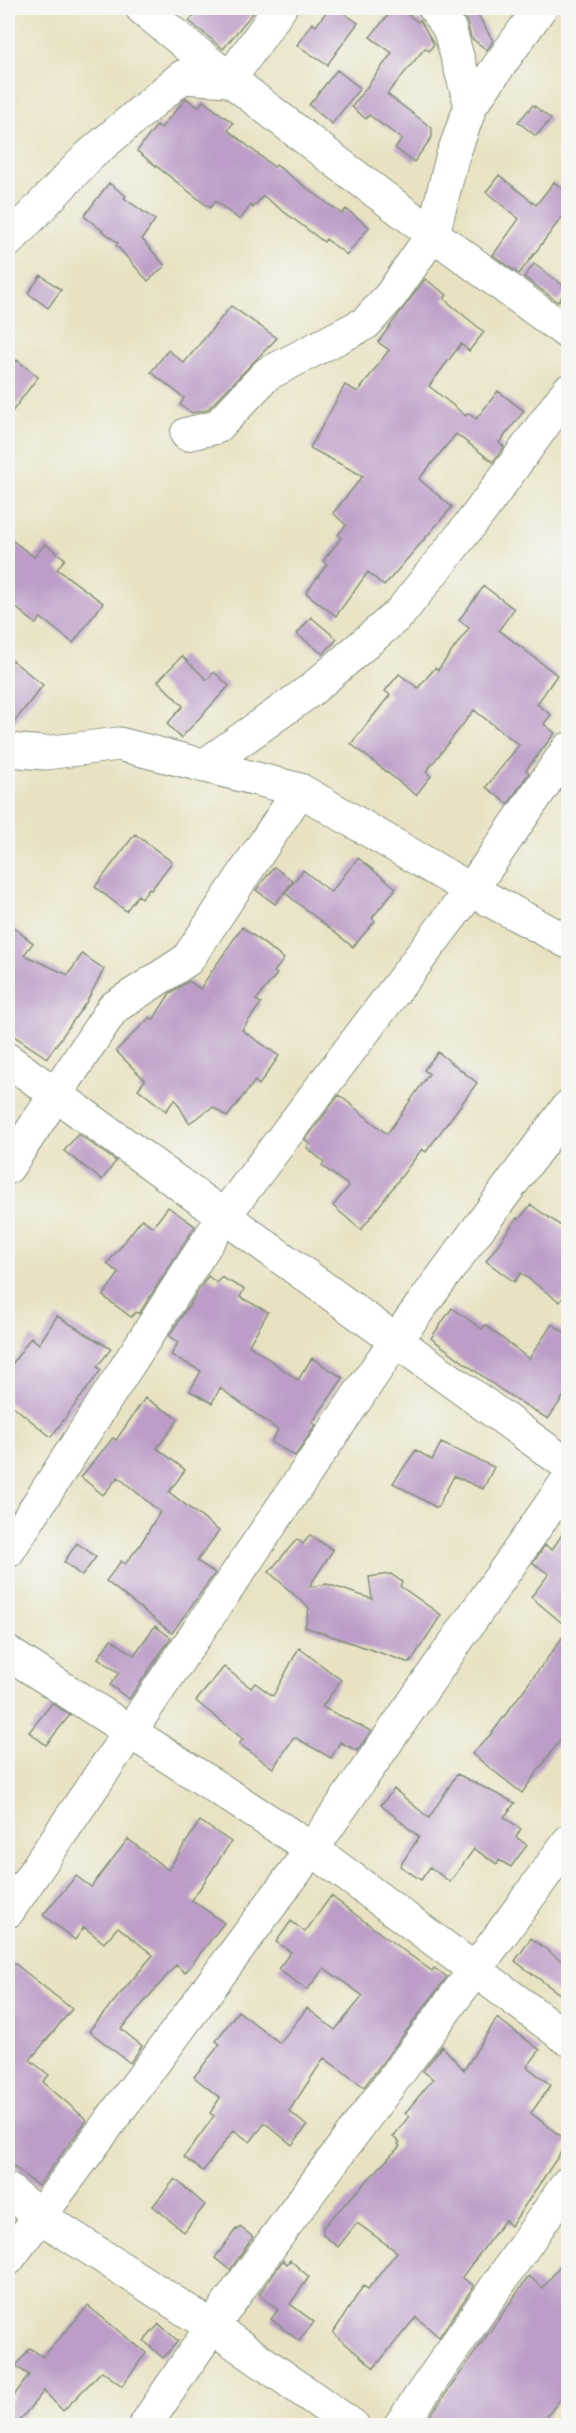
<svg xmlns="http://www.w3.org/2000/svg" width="576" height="2433" viewBox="0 0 576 2433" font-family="'Architects Daughter',sans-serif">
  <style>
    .building { fill: #bb9dc7 }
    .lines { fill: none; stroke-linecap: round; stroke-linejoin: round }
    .minor-casing { stroke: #84907b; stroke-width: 35 }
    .minor { stroke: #fff; stroke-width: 33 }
  </style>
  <rect width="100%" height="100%" fill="#f6f6f2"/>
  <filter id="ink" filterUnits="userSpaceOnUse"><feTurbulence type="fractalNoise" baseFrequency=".0167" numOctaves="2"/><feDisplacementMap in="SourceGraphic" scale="12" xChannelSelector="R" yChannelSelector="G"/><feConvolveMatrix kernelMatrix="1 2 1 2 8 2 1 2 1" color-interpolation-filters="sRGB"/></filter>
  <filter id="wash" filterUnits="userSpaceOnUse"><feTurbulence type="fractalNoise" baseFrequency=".008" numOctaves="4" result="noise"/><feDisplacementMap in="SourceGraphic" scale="24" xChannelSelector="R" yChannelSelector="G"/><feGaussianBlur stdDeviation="1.35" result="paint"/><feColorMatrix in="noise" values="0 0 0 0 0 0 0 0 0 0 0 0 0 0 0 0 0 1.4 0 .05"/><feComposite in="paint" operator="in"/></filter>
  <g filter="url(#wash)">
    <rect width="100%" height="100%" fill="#e8e2c2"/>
    <g id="blocks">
      <path class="building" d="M201 8H257L223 49 189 21Z
        M329 8H336L358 23 327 65 297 45 312 23 316 26Z
        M394 8H399L418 22 420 20 434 44 429 51 425 48 387 94 432 128V137L414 162 395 148 402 139 369 115 366 119 352 107 392 53 370 37Z
        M458 8H474L493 41 487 50 471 38 467 22Z
        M337 70 360 88 332 124 309 105Z
        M186 98 198 107 203 101 233 123 228 130 274 167 276 165 342 214 346 209 369 227 347 255 326 239 324 242 263 196 253 208 251 205 240 220 215 201 210 208 137 151 157 125 161 128Z
        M533 105 551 119 536 136 518 122Z
        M499 175 536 205 554 182 568 193V209L519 274 493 255 519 219 486 192Z
        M109 183 126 196 124 198 155 220 142 239 165 266 148 281 116 245 118 243 84 216Z
        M534 264 568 289 558 302 524 277Z
        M41 275 61 290 48 308 28 293Z
        M425 279 447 295 444 299 484 332 469 351 461 344 429 386 466 416 468 413 476 419 498 391 524 411 499 443 504 447 493 462 456 434 419 479 452 507 384 586 368 572 336 616 306 593 327 564 323 561 341 538 338 535 346 525 333 513 363 476 310 448 345 385 358 392 389 350 378 342Z
        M231 306 277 338 207 410 192 413 180 405 184 398 151 372 168 350 184 363Z
        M17 360 38 377 8 417V371Z
        M8 537 34 557 45 544 65 559 57 569 103 603 73 643 41 618 36 624 8 601Z
        M484 586 514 609 499 630 557 675 537 704 551 715 544 724 555 733 526 770 529 773 508 804 486 787 519 745 474 710 426 772 431 776 416 795 351 744 390 695 385 691 399 674 418 688 435 668 438 670 469 628 459 620Z
        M311 617 337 639 323 654 297 634Z
        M182 656 207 680 214 672 229 686 181 738 167 724 183 706 158 681Z
        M8 657 43 685 8 730Z
        M135 834 172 862 151 890 149 888 142 898 138 895 126 911 95 887Z
        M358 858 396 888 372 918 375 921 353 947 285 893 303 870 331 892Z
        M274 867 293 881 275 904 256 890Z
        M8 923 33 943 24 955 68 975 82 954 104 969 87 1001 47 1058 8 1032Z
        M242 927 284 959 274 972 277 974 256 1000 261 1003 242 1030 279 1056 259 1085 255 1081 227 1117 213 1107 189 1123 175 1099 166 1111 138 1089 145 1080 116 1051 150 1017 153 1020 170 993 189 981 200 989Z
        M438 1052 477 1083 426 1152 422 1149 361 1230 333 1206 349 1186 322 1166 324 1162 307 1148 310 1144 305 1140 339 1095 387 1134 429 1074 424 1070Z
        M78 1134 116 1161 102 1180 64 1151Z
        M531 1205 568 1231V1290L560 1302 521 1273 514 1282 486 1261 517 1218 519 1219Z
        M168 1207 195 1226 139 1314 136 1312 131 1317 103 1296 119 1273 107 1264 142 1219 153 1227Z
        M208 1276 217 1283 221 1277 244 1289 240 1297 268 1312 249 1345 298 1380 312 1358 343 1378 312 1423 316 1425 295 1456 271 1442 278 1430 220 1388 212 1403 190 1391 201 1371 171 1355 178 1343 169 1336Z
        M452 1308 482 1329 485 1325 529 1359 552 1324 568 1335V1390L548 1419 501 1390 431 1338Z
        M57 1316 111 1349 97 1367 101 1370 51 1437 8 1402V1370L31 1337 39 1344Z
        M145 1398 179 1419 157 1448 185 1470 169 1492 219 1531 197 1561 215 1573 172 1633 106 1581 121 1561 125 1564 140 1545 160 1512 118 1477 103 1495 81 1477 113 1438 116 1440Z
        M441 1443 494 1467 483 1489 454 1476 437 1508 393 1483 416 1450 432 1460Z
        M568 1525V1628L531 1597 549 1574 533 1563 545 1545 552 1550Z
        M310 1535 333 1550 309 1587 327 1584 372 1599 369 1577 391 1574 402 1582 400 1586 441 1615 410 1663 305 1627 309 1608 269 1572 297 1539 303 1544Z
        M77 1543 96 1557 82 1576 64 1562Z
        M155 1626 171 1638 129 1699 110 1685 119 1673 98 1658 111 1639 134 1655Z
        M568 1630V1729L522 1793 472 1754 492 1733Z
        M299 1648 341 1680 322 1707 371 1731 357 1751 340 1742 331 1758 296 1738 293 1739 273 1768 239 1744 243 1739 196 1701 224 1667 251 1688 255 1683 273 1696Z
        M52 1703 70 1715 46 1745 29 1732Z
        M457 1774 515 1803 504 1817 521 1829 516 1837 527 1845 511 1867 499 1860 497 1864 474 1849 450 1882 430 1867 421 1880 400 1866 419 1837 381 1805 394 1789 429 1818Z
        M200 1821 231 1842 192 1900 224 1923 185 1973 176 1965 121 2029 142 2046 130 2063 89 2031 153 1955 118 1927 104 1943 84 1927 75 1940 43 1915 76 1876 91 1887 128 1839 168 1870Z
        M331 1896 396 1945 432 1971 434 1968 447 1977 364 2087 324 2058 289 2111 307 2126 292 2145 265 2123 250 2142 234 2130 203 2171 184 2157 214 2116 210 2113 220 2098 194 2077 220 2044 216 2041 238 2011 280 2043 307 2008 335 2030 363 1996 324 1968 307 1990 278 1969 291 1952 276 1942 291 1921 305 1932Z
        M531 1938 568 1966V2000L515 1961Z
        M8 1958 72 2009 30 2060 49 2075 43 2082 87 2120 38 2186 8 2162Z
        M497 2018 540 2050 527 2067 551 2085 531 2113 568 2142 511 2226 505 2220 462 2277 474 2286 439 2337 416 2317 374 2368 333 2333 363 2286 368 2289 397 2252 357 2223 338 2247 323 2235V2227L400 2146 398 2144 400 2142 393 2137 409 2116 405 2113 433 2079 423 2071 442 2046 464 2070Z
        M175 2179 205 2205 184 2232 153 2206Z
        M240 2227 253 2237 230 2270 215 2258 236 2229 238 2230Z
        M568 2255V2390L539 2426H423L529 2276 543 2288Z
        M283 2260 287 2264 290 2260 309 2277 290 2304 314 2322 299 2341 271 2319 278 2310 259 2294Z
        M88 2306 146 2353 122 2386 102 2371 63 2411 44 2391 15 2426H8V2404L29 2375 16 2366 30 2348 43 2357Z
        M159 2324 178 2341 163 2358 144 2341Z"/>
    </g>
  </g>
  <g filter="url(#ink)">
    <use href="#blocks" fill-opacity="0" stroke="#84907b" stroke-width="1.5"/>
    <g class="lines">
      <g class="minor-casing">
        <path id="minor" d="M142 8C279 122 424 228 568 333
          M435 8 449 28 471 105
          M8 241 89 156 182 77 229 80 280 8
          M187 434 217 427 267 374 366 323 391 295 433 234 452 158 471 105 540 8
          M8 750 45 753 119 744 300 790 471 890 568 942
          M204 766 311 690 400 613 480 512 568 391
          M8 1060 568 1465
          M8 1167 113 1008 187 960 300 790
          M8 1551 224 1216 471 890 568 749
          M8 1653 312 1849 568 2039
          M8 1911 396 1340 568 1107
          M8 2190 38 2215 211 2326 353 2426
          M8 2259 312 1849 568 1480
          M145 2426C277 2225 429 2038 568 1842
          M400 2426 568 2183"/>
      </g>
      <use href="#minor" class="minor"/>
    </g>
  </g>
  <rect width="576" height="2433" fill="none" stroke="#f6f6f2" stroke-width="30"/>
</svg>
